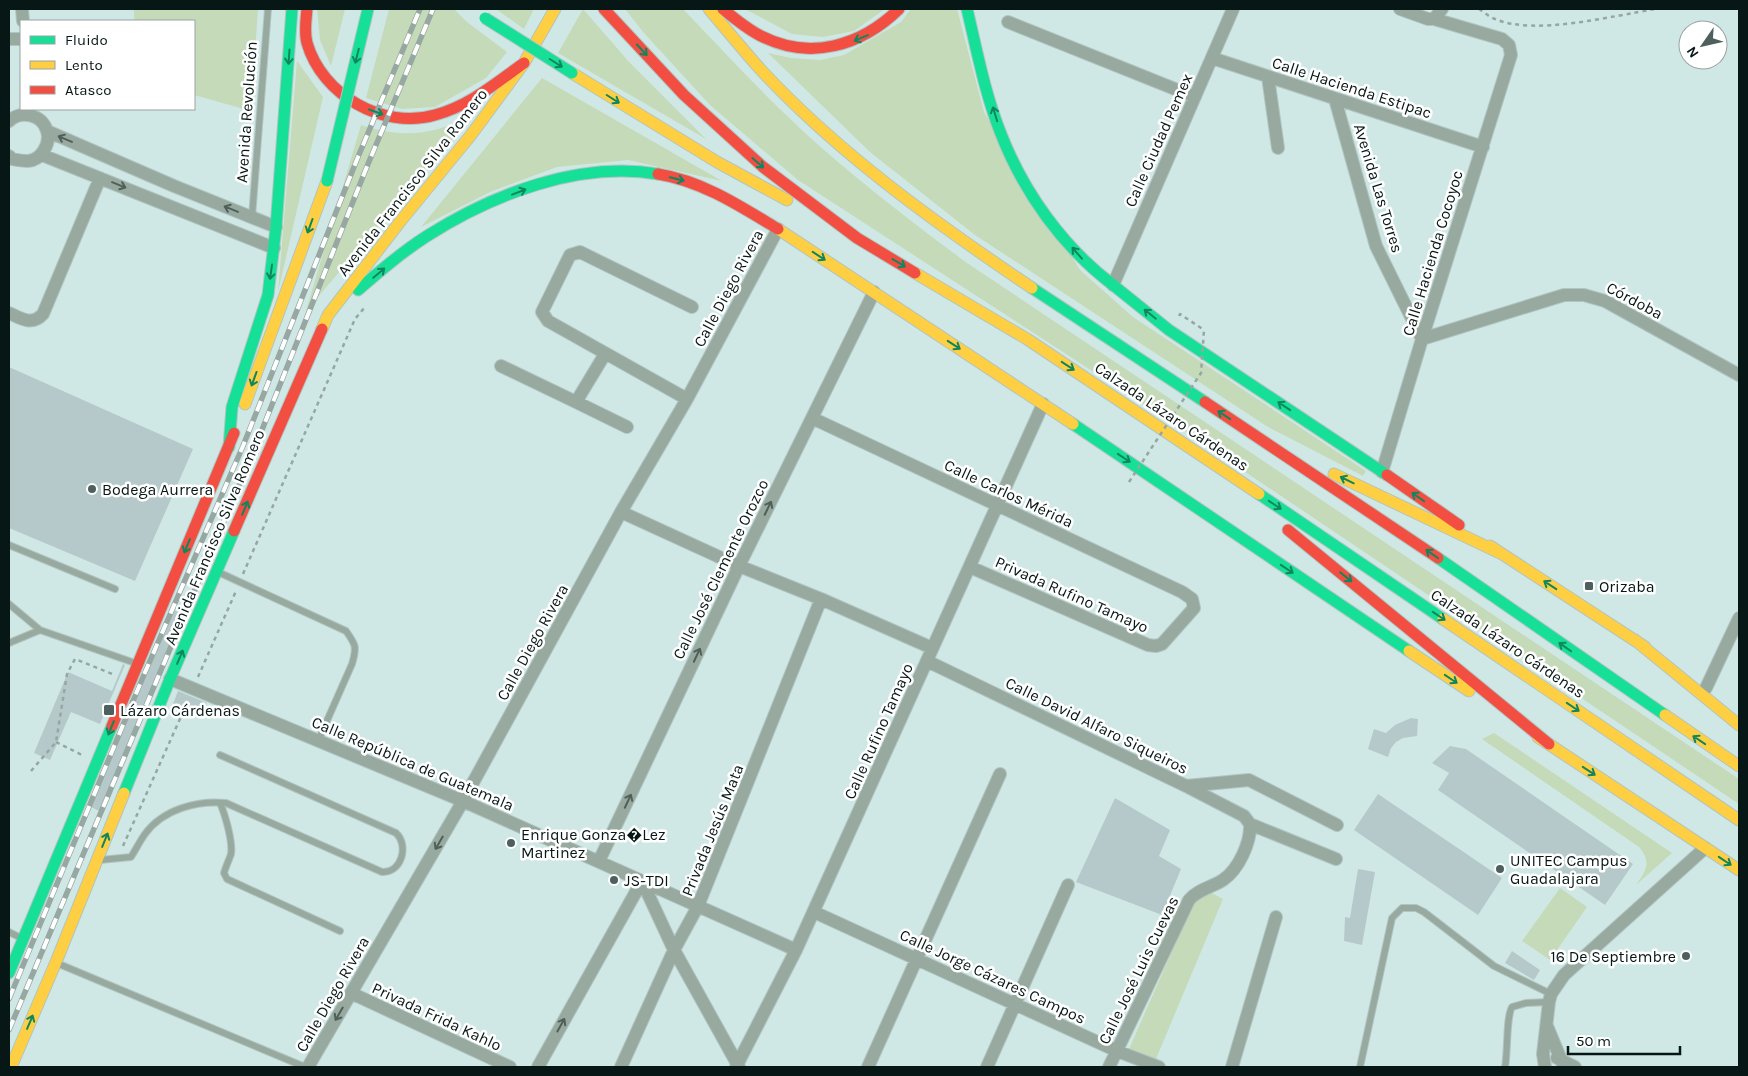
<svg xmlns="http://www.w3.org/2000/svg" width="1748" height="1076" viewBox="0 0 1748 1076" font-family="Karla,sans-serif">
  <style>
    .green { fill: #c5dab8 }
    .building { fill: #b6c9ca }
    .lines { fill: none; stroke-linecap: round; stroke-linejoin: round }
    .lane-casing { stroke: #b1c5c2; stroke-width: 8 }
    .street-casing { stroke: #b1c5c2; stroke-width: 14 }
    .fast-casing { stroke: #b1c5c2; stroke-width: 13 }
    .slow-casing { stroke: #b1c5c2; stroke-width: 13 }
    .jam-casing { stroke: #b1c5c2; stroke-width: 13 }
    .path { stroke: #95a7a0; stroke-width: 2.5; stroke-dasharray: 4 4; stroke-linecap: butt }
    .lane { stroke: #98aa9f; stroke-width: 6 }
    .street { stroke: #98aa9f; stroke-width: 12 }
    .fast { stroke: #16e098; stroke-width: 11 }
    .slow { stroke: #ffcf43; stroke-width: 11 }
    .jam { stroke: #f24e42; stroke-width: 11 }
    .rail-casing { stroke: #97a7a2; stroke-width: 5.5 }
    .rail { stroke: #fff; stroke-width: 4; stroke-dasharray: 11; stroke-linecap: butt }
    .fast-bridge-casing { stroke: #b1c5c2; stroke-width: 13; stroke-linecap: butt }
    .path-bridge { stroke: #95a7a0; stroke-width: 2.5; stroke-dasharray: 4 4; stroke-linecap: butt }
    .fast-bridge { stroke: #16e098; stroke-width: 11 }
    .oneway { stroke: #0f865d }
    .oneway2 { stroke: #4f605a }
    .poi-dot { fill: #4d605e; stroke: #fff; stroke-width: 2 }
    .labels { text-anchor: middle; stroke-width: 5; stroke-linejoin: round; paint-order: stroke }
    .street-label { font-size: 16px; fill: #061715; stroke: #fff }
    .poi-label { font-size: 16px; fill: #061715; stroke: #fff; text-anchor: start }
  </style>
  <rect width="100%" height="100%" fill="#d0e8e5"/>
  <path class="green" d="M134 9H258L251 111 194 95V21H134Z
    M317 9H345L331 66 320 40Z
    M389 9H454L467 22 507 52 486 78 435 107 402 109 366 98Z
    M496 9H534L524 29Z
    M583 9 630 63 706 139 558 53Z
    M625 9H683C729 57 774 106 823 149 869 189 917 226 967 263L1739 779V804L1177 426 798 180 710 105 644 33Z
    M745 9H885L854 31 823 37 792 34Z
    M911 9H957L984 112 1080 270 1133 317 1366 471 1363 476 1268 427 975 235 870 152 768 53 791 58 820 60 844 55 901 22Z
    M297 61 323 97 278 292Z
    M542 78 722 181 628 160 557 167 490 192 421 227Z
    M472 116 306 311 361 125C406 139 430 135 472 116Z
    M1494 733 1672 853 1636 885C1646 871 1652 862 1639 847L1482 739Z
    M1560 888 1587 907 1550 960 1522 941Z
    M1210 892 1223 899 1156 1059 1129 1049 1193 904Z"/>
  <path class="building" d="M9 367 193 449 135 581 9 528Z
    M173 610 185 615 103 813 91 807Z
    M123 664 125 665 100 724 71 712 50 760 34 753 68 672 112 691Z
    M178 691 207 703 201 716 173 704Z
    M1411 718 1418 719 1417 736 1403 738 1396 742 1391 748 1388 757 1368 749 1374 729 1386 733 1395 725Z
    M1450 746 1466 749 1633 864 1605 905 1438 790 1449 773 1432 763Z
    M1378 794 1502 878 1478 915 1354 830Z
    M1115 798 1170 830 1159 856 1181 869 1162 915 1076 882Z
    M1358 869 1375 872 1362 945 1344 941 1345 917 1350 918Z
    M1512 951 1540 970 1534 980 1505 963Z"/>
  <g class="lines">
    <g class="lane-casing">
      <path id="lane" d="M252 217 268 9
        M9 545 115 589
        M218 572 346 631C356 645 357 647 352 664L318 741
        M9 604 40 630 135 663
        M9 643 40 630
        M220 803C225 814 233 842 231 854 229 860 226 866 224 873L227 879 340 931
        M100 860 131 857C136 849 140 841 145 834 163 809 198 800 226 803L382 872C402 873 409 845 396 833L220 755
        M9 932 21 938
        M59 964 305 1067
        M1360 1067 1392 918 1402 908H1416L1424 912 1494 966 1551 994
        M1505 1067C1508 1052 1506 1017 1512 1007L1526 1003 1549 1002"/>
    </g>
    <g class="street-casing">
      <path id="street" d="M22 9 23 21
        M1434 19 1442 9
        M1008 22 1195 97
        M9 39H21
        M1212 58 1483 147
        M1268 77 1278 148
        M1335 99 1376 246 1422 339 1564 295H1584L1605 301 1739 375
        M9 121C21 110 42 114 47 131 51 144 41 160 28 161 23 161 17 160 12 159L9 156
        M47 131 174 186 276 227
        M42 155 274 248
        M1113 285 1233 9
        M9 313C22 319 32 326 43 314L100 178
        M501 366 576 402 605 354
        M687 399 548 321 542 312 570 255 580 252 692 307
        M576 402 627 427
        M812 418 1182 592 1192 599 1194 608 1162 644 1156 646 1148 645 970 567
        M1382 472 1422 339 1511 55 1509 45 1502 39 1434 19H1428L1400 9
        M621 512 739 566 821 599 932 648
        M927 661 1186 786 1244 816 1250 824 1336 859
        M170 679 463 801 796 950
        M1706 688 1739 618
        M1186 786 1249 780 1337 825
        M599 861 739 566 874 292
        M642 881 674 950 739 1067
        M814 912 1117 1051 1159 1067
        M351 993 510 1067
        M1547 1026 1564 1067
        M1557 1058 1575 1067
        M308 1067 463 801 621 512 687 399 778 229
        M538 1067 642 881
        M621 1067 674 950 698 906 821 599
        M736 1067 796 950 1043 404
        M868 1067 1000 774
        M987 1067 1068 885
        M1109 1067 1189 900C1197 890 1212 887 1223 880 1239 869 1251 842 1250 824
        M1232 1067 1276 917
        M1545 1067 1543 1054 1549 1002 1551 994 1564 975 1705 848"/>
    </g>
    <g class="fast-casing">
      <path id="fast" d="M967 9C977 51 985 94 1001 134 1024 193 1063 247 1113 285
        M1113 285 1169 330 1387 475
        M1032 288 1205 402
        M358 290C380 271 402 252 427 236 493 194 579 161 658 174
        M1073 424 1409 651
        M229 447 232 407 268 295 276 227 292 9
        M1259 494 1443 619
        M1438 558 1665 715
        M124 793 170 679 234 531
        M9 973 112 726"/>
    </g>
    <g class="slow-casing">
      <path id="slow" d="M709 9C726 29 743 50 761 70 839 154 937 224 1032 288
        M572 73 717 162 787 200
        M778 229 1073 424
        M915 273 1027 339 1259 494
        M322 329 328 315 399 223 471 135 524 63 555 9
        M245 404 327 181
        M1334 474 1502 554
        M1490 546 1645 647
        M1443 619 1739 820
        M1635 640 1739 725
        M1409 651 1469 691
        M1665 715 1739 766
        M1538 737 1739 870
        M11 1067 56 962 124 793"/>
    </g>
    <g class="jam-casing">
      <path id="jam" d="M307 9C306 20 304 32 307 43 322 95 383 130 435 115 469 106 496 83 524 63
        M604 9 684 95 763 167 857 238 915 273
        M723 9C735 19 747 29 761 36 810 61 861 46 899 9
        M658 174C702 181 740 206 778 229
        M1205 402 1438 558
        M1387 475 1459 525
        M1288 530 1549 744
        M234 531 322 329
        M112 726 234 433"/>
    </g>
    <path class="path" d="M1479 9C1484 12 1489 17 1495 19 1534 36 1612 16 1655 9
      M1179 316 1180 314 1204 330
      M243 574 355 319 365 307
      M198 677 236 591
      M56 742 82 755
      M31 771 56 742 67 674 75 659 115 675
      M123 846 188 701"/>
    <use href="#lane" class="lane"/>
    <use href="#street" class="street"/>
    <use href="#fast" class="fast"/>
    <use href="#slow" class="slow"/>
    <use href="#jam" class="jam"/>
    <g class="rail-casing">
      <path id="rail" d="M9 999 143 677 243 446 358 157 420 9
        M9 1030 254 450 368 164 433 9"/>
    </g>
    <use href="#rail" class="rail"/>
    <g class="fast-bridge-casing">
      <path id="fast-bridge" d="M485 18 572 73
        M327 181 368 9"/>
    </g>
    <path class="path-bridge" d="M1129 482 1201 373 1204 330"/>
    <use href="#fast-bridge" class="fast-bridge"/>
  </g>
  <defs><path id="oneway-shaft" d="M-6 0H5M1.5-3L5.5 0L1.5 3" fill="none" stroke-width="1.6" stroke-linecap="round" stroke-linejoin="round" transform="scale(1.25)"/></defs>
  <g class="oneway">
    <use href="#oneway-shaft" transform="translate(861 38) rotate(157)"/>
    <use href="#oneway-shaft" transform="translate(642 50) rotate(47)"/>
    <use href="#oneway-shaft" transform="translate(357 56) rotate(104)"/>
    <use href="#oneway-shaft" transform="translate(289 57) rotate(94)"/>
    <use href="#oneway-shaft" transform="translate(556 63) rotate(32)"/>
    <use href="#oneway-shaft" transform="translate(613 99) rotate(32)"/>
    <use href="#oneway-shaft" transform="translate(376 112) rotate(19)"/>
    <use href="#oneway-shaft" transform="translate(995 114) rotate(-107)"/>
    <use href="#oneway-shaft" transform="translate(758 163) rotate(41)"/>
    <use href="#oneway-shaft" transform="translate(677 179) rotate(14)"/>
    <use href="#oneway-shaft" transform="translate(519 192) rotate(-21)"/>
    <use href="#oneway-shaft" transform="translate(310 226) rotate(110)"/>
    <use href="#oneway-shaft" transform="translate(1077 253) rotate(-131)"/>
    <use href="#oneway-shaft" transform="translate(819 256) rotate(33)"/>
    <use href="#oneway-shaft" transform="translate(899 263) rotate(31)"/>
    <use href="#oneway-shaft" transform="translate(271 272) rotate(98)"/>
    <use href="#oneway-shaft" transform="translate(379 273) rotate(-40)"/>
    <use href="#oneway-shaft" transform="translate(1150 314) rotate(-141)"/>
    <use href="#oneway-shaft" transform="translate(954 345) rotate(33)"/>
    <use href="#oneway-shaft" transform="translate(1068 366) rotate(33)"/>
    <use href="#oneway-shaft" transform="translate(254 379) rotate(110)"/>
    <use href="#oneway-shaft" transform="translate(1284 406) rotate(-146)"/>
    <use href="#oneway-shaft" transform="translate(1224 415) rotate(-146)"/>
    <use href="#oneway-shaft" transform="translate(1124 458) rotate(34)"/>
    <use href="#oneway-shaft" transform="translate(1347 480) rotate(-154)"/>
    <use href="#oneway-shaft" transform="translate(1418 497) rotate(-145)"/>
    <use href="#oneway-shaft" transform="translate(1275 505) rotate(34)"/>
    <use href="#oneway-shaft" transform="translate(245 508) rotate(-67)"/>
    <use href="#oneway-shaft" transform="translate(187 546) rotate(113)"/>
    <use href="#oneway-shaft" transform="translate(1432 554) rotate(-145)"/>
    <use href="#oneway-shaft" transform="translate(1287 569) rotate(34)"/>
    <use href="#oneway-shaft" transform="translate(1346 577) rotate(39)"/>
    <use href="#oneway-shaft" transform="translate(1550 585) rotate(-147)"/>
    <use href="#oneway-shaft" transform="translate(1439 616) rotate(34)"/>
    <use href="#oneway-shaft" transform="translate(1565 647) rotate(-145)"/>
    <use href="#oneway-shaft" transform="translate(180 657) rotate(-67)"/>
    <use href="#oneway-shaft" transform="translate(1451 679) rotate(34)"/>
    <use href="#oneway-shaft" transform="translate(1573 707) rotate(34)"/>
    <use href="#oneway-shaft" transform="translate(111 728) rotate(112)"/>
    <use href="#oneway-shaft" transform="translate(1699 740) rotate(-146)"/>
    <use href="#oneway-shaft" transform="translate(1589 771) rotate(33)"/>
    <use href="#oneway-shaft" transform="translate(105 840) rotate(-68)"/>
    <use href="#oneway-shaft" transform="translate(1725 861) rotate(34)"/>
    <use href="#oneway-shaft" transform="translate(30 1022) rotate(-67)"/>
  </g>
  <g class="oneway2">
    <use href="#oneway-shaft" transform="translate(65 139) rotate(-157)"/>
    <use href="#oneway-shaft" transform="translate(119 185) rotate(22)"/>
    <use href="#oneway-shaft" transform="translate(231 209) rotate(-158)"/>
    <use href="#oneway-shaft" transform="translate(768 508) rotate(-64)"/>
    <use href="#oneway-shaft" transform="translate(697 655) rotate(-65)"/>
    <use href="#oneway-shaft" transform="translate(628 801) rotate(-65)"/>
    <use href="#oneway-shaft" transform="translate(439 843) rotate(120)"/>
    <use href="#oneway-shaft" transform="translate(339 1014) rotate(120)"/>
    <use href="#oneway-shaft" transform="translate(561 1025) rotate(-61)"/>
  </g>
  <g class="poi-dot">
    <circle cx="92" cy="489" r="5"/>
    <rect x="1584" y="581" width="10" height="10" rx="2.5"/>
    <rect x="103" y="704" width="12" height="12" rx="2.5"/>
    <circle cx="511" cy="843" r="5"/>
    <circle cx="1500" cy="869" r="5"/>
    <circle cx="614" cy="880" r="5"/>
    <circle cx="1686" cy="956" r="5"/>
  </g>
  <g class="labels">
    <g class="street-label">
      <text transform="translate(1352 87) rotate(18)" y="6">Calle Hacienda Estipac</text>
      <text transform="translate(246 112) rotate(-86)" y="6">Avenida Revolución</text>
      <text transform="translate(1158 140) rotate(-66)" y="6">Calle Ciudad Pemex</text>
      <text transform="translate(412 182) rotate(-52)" y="6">Avenida Francisco Silva Romero</text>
      <text transform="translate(1379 188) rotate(73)" y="6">Avenida Las Torres</text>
      <text transform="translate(1432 253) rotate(-73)" y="6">Calle Hacienda Cocoyoc</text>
      <text transform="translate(728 288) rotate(-62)" y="6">Calle Diego Rivera</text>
      <text transform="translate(1635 300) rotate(28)" y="6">Córdoba</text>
      <text transform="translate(1172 416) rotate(34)" y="6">Calzada Lázaro Cárdenas</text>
      <text transform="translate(1009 493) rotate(25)" y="6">Calle Carlos Mérida</text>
      <text transform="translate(214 537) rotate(-67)" y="6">Avenida Francisco Silva Romero</text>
      <text transform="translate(720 569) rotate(-64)" y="6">Calle José Clemente Orozco</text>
      <text transform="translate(1072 594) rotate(24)" y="6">Privada Rufino Tamayo</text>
      <text transform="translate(532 642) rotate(-61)" y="6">Calle Diego Rivera</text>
      <text transform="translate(1508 643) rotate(34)" y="6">Calzada Lázaro Cárdenas</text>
      <text transform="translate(1097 725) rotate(26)" y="6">Calle David Alfaro Siqueiros</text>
      <text transform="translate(878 731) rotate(-66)" y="6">Calle Rufino Tamayo</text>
      <text transform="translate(413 763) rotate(23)" y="6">Calle República de Guatemala</text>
      <text transform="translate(712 830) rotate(-68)" y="6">Privada Jesús Mata</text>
      <text transform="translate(1138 970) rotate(-64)" y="6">Calle José Luis Cuevas</text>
      <text transform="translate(993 976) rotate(25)" y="6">Calle Jorge Cázares Campos</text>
      <text transform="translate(332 994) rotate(-60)" y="6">Calle Diego Rivera</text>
      <text transform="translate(437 1016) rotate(25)" y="6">Privada Frida Kahlo</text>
    </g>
    <g class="poi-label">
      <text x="102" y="495">Bodega Aurrera</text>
      <text x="1599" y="592">Orizaba</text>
      <text x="120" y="716">Lázaro Cárdenas</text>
      <text x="521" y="840">Enrique Gonza�Lez<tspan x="521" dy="18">Martinez</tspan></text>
      <text x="1510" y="866">UNITEC Campus<tspan x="1510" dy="18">Guadalajara</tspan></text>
      <text x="624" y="886">JS-TDI</text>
      <text x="1676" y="962" text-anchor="end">16 De Septiembre</text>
    </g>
  </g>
  <rect width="1748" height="1076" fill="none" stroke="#061715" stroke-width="20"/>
  <rect x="20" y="20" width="175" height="90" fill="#ffffff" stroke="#9ba2a1"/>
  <rect x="30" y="36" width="25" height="8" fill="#16e098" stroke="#9ba2a1"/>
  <text x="65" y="45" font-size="15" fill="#061715">Fluido</text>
  <rect x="30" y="61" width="25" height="8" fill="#ffcf43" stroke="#9ba2a1"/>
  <text x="65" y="70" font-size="15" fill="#061715">Lento</text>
  <rect x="30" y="86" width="25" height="8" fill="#f24e42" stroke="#9ba2a1"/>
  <text x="65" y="95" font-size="15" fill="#061715">Atasco</text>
  <g transform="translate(1703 45) rotate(236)"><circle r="24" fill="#ffffff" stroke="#9ba2a1"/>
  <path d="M0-4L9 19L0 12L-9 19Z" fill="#4d605e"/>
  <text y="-8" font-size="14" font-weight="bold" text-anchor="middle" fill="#061715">N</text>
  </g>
  <path d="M1568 1046v8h112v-8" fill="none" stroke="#061715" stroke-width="2.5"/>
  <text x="1576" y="1046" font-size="15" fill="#061715" stroke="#ffffff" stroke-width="4" paint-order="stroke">50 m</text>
</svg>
